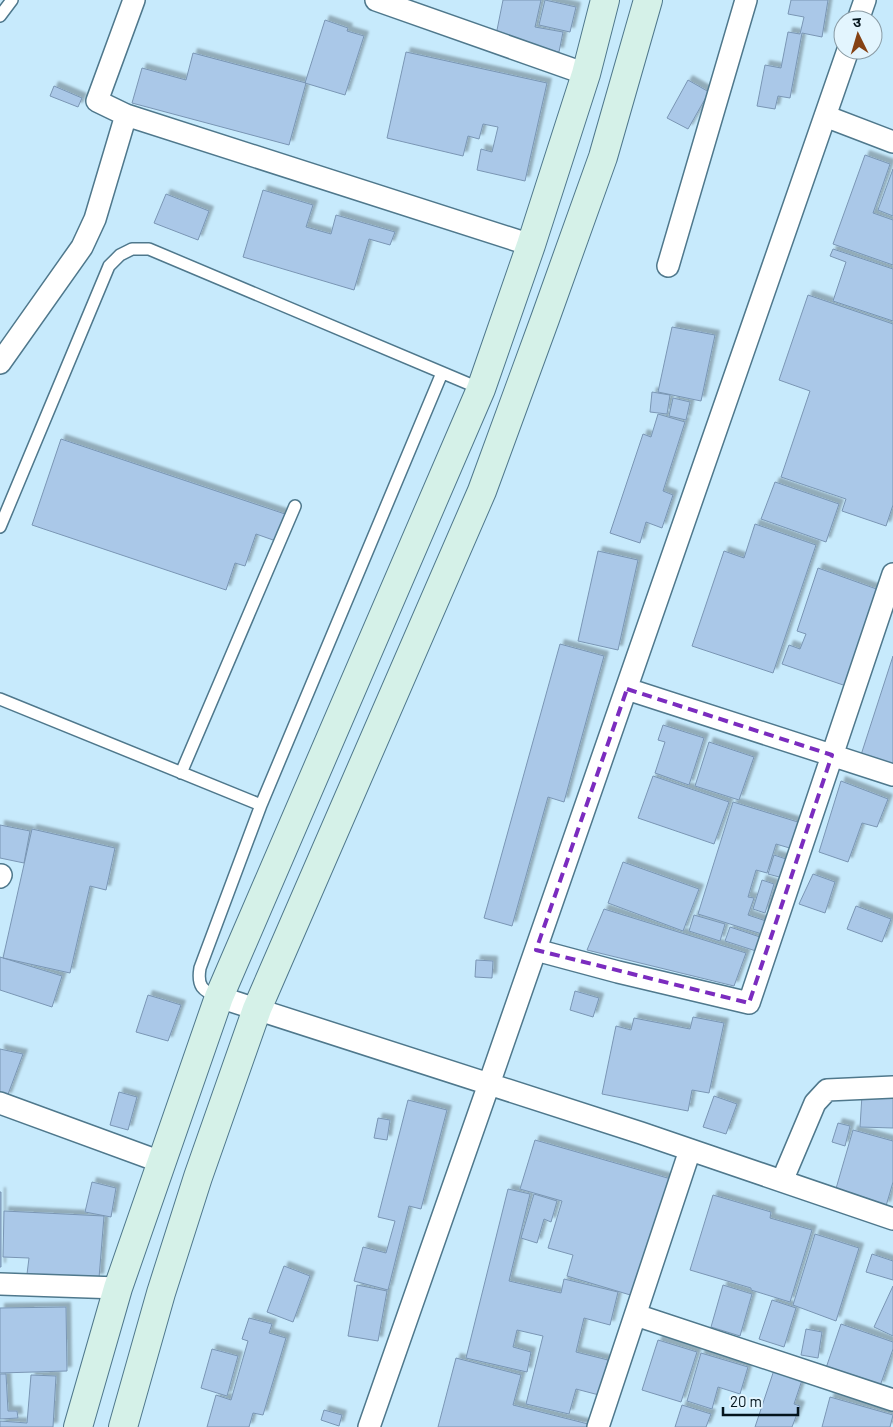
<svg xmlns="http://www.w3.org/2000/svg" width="893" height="1427" viewBox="0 0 893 1427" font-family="Barlow,'Noto Sans Devanagari',sans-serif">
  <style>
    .building { fill: #aac8e8; stroke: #7a96b4; filter: url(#shadow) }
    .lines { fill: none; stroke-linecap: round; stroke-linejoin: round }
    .lane-casing { stroke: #4f788c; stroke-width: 14 }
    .street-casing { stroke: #4f788c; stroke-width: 24 }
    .secondary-casing { stroke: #4f788c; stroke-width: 30 }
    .lane { stroke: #fff; stroke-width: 11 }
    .street { stroke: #fff; stroke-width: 21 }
    .secondary { stroke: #d5f1e8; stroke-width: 28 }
    .marked { fill: none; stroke: #7b2cbf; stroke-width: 4; stroke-dasharray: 10 6; stroke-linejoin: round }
  </style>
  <defs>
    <filter id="shadow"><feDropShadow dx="4.5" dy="-4.5" stdDeviation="1" flood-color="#0004"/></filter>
  </defs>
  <rect width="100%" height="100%" fill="#c7eafc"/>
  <path class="building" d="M503 0H541L535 27 563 32 559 52 495 40Z
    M545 0 576 7 570 32 539 25Z
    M791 0H828L822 37 802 33 790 98 778 96 775 109 757 106 765 65 781 68 788 32 800 34 804 17 788 14Z
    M325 20 348 28 347 31 364 36 345 95 305 83Z
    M406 52 547 83 525 181 477 170 481 149 492 152 498 127 483 124 479 139 468 136 463 156 387 138Z
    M193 53 306 83 289 145 132 103 142 68 186 80Z
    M688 80 709 92 688 129 667 118Z
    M54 86 82 98 78 107 50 96Z
    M865 155 890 164 873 213 893 220V265L833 244Z
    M893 169V216L878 210Z
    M263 190 313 205 306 227 331 234 336 215 395 232 390 245 369 239 354 290 243 257Z
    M166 194 209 211 198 240 154 223Z
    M833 249 893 269V321L833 301 846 262 830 256Z
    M808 295 893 324V505L886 526 842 511 846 499 781 477 810 391 779 380Z
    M672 327 715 335 701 401 658 392Z
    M652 392 670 395 667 414 650 412Z
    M673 398 690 402 686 420 669 416Z
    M658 414 685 422 663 491 673 495 662 528 646 522 640 543 610 533 643 434 651 437Z
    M61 439 285 514 276 541 256 534 245 566 235 563 226 590 32 525Z
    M775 482 839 504 826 542 761 519Z
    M755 524 816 545 773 673 692 646 724 551 744 558Z
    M598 551 638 560 618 650 578 641Z
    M818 568 882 591 849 687 782 664 789 645 800 649 806 634 797 631Z
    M560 644 604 656 564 802 548 797 512 926 484 918Z
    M893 656V763L891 768 860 758Z
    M663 725 704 738 689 785 655 773 665 742 658 740Z
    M709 742 754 757 739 800 695 786Z
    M653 776 729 802 714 844 638 818Z
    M841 781 888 799 877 827 862 823 848 862 819 852Z
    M733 802 801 823 793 849 776 844 767 873 756 870 748 897 754 898 748 915 766 921 762 934 698 914Z
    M0 825 30 831 24 863 0 858Z
    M32 829 115 848 106 890 90 886 70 973 3 958Z
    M774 855 789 860 783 878 768 874Z
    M623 862 699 889 683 931 608 903Z
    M813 874 835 882 825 913 799 904Z
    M762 880 774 884 765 913 753 909Z
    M856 906 891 919 882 942 847 929Z
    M604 909 746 953 734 986 587 950Z
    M694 915 725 924 720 941 689 931Z
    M730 927 760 937 756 951 725 941Z
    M0 957 62 976 52 1007 0 990Z
    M476 960 493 961 492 978 475 977Z
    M575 991 599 998 593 1017 570 1010Z
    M148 995 181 1005 168 1041 136 1032Z
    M693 1017 724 1023 709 1093 692 1090 688 1111 602 1094 616 1026 631 1030 634 1018 690 1029Z
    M0 1049 23 1054 7 1097 0 1096Z
    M119 1092 137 1097 128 1130 110 1125Z
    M862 1095 893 1097V1128L860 1127Z
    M714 1096 737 1104 726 1134 703 1127Z
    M408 1100 447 1110 421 1209 409 1206 388 1290 354 1281 363 1247 386 1253 395 1221 378 1217Z
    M378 1118 390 1120 387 1140 374 1138Z
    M838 1123 850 1126 845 1146 832 1142Z
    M853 1130 893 1141V1182L886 1206 835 1192Z
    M535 1140 671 1179 637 1297 567 1276 573 1255 548 1248 562 1201 520 1189Z
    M92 1182 116 1188 111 1217 85 1212Z
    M508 1189 530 1194 509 1281 561 1293 564 1279 618 1292 610 1325 584 1318 576 1352 608 1360 599 1395 576 1389 569 1414 526 1404 543 1336 517 1330 513 1347 531 1352 527 1372 466 1358Z
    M0 1192H1V1267H0Z
    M534 1194 557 1201 551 1222 544 1219 537 1243 521 1238Z
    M713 1195 771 1212 770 1218 812 1230 790 1302 751 1290V1288L690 1270Z
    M4 1211 104 1216 99 1278 27 1274 29 1258 3 1257Z
    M815 1234 859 1248 836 1321 793 1305Z
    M872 1254 893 1261V1280L866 1272Z
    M284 1266 310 1276 293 1322 267 1312Z
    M357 1285 387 1291 378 1341 348 1336Z
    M723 1285 752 1294 740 1336 711 1327Z
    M893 1286V1336L874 1327Z
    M772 1300 796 1308 784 1347 759 1339Z
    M66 1307 67 1371 0 1373V1308Z
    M249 1318 272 1324 269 1333 286 1338 263 1415 253 1413 249 1427H207L216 1395 231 1400 248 1341 242 1339Z
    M841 1324 893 1342V1349L880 1386 826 1368Z
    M806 1329 822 1332 818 1358 801 1355Z
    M658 1340 697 1352 681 1402 642 1390Z
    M212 1349 238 1356 227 1396 201 1388Z
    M701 1353 748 1367 740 1394 718 1387 712 1409 687 1401Z
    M456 1358 521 1375 513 1405 592 1425 591 1427H438Z
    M774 1370 802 1380 794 1404 800 1406 792 1427H755Z
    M0 1374H6L8 1411H17L18 1418 0 1419Z
    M31 1375 56 1376 53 1427H0V1421L27 1423Z
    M830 1397 893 1415 890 1427H822Z
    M682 1405 711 1414 706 1427H675Z
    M324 1410 342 1415 339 1426 321 1420Z"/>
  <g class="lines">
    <g class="lane-casing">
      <path id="lane" d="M0 16 12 0
        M0 527 109 266 120 255 132 249H149L481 389
        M0 699 261 805
        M181 773 295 506
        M219 997C202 991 197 986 200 968L261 805 442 373"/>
    </g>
    <g class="street-casing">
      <path id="street" d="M134 0 97 101 126 115 531 245
        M376 0 586 74
        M858 20 865 0
        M825 116 893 142
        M668 266 746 0
        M0 363 82 247 95 219 126 115
        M627 689 893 775
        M0 877 1 875
        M536 950 618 972 749 1003 893 574
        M219 997 641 1133 893 1219
        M0 1103 161 1162
        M782 1181 815 1103 827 1090 893 1087
        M0 1284 118 1288
        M636 1315 893 1400
        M369 1427 489 1084 848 50
        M598 1427 690 1150"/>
    </g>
    <g class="secondary-casing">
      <path id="secondary" d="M78 1427 118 1288 219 997 481 389 531 245 586 74 605 0
        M123 1427 161 1293 198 1177 257 1009 482 491 545 319 603 157 648 0"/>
    </g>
    <use href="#lane" class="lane"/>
    <use href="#street" class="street"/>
    <use href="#secondary" class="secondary"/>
  </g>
  <path class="marked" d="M627 689 832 755 749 1003 536 950Z"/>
  <g transform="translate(858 35) rotate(355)"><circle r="24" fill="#e3f5fe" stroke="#8a9ba4"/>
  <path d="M0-4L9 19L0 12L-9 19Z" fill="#854214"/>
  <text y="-8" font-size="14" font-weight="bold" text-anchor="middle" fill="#04141c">उ</text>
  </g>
  <path d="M723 1407v8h75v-8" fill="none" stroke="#04141c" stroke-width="2.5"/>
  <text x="730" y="1407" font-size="15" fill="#04141c" stroke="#e3f5fe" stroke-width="4" paint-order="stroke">20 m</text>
</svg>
